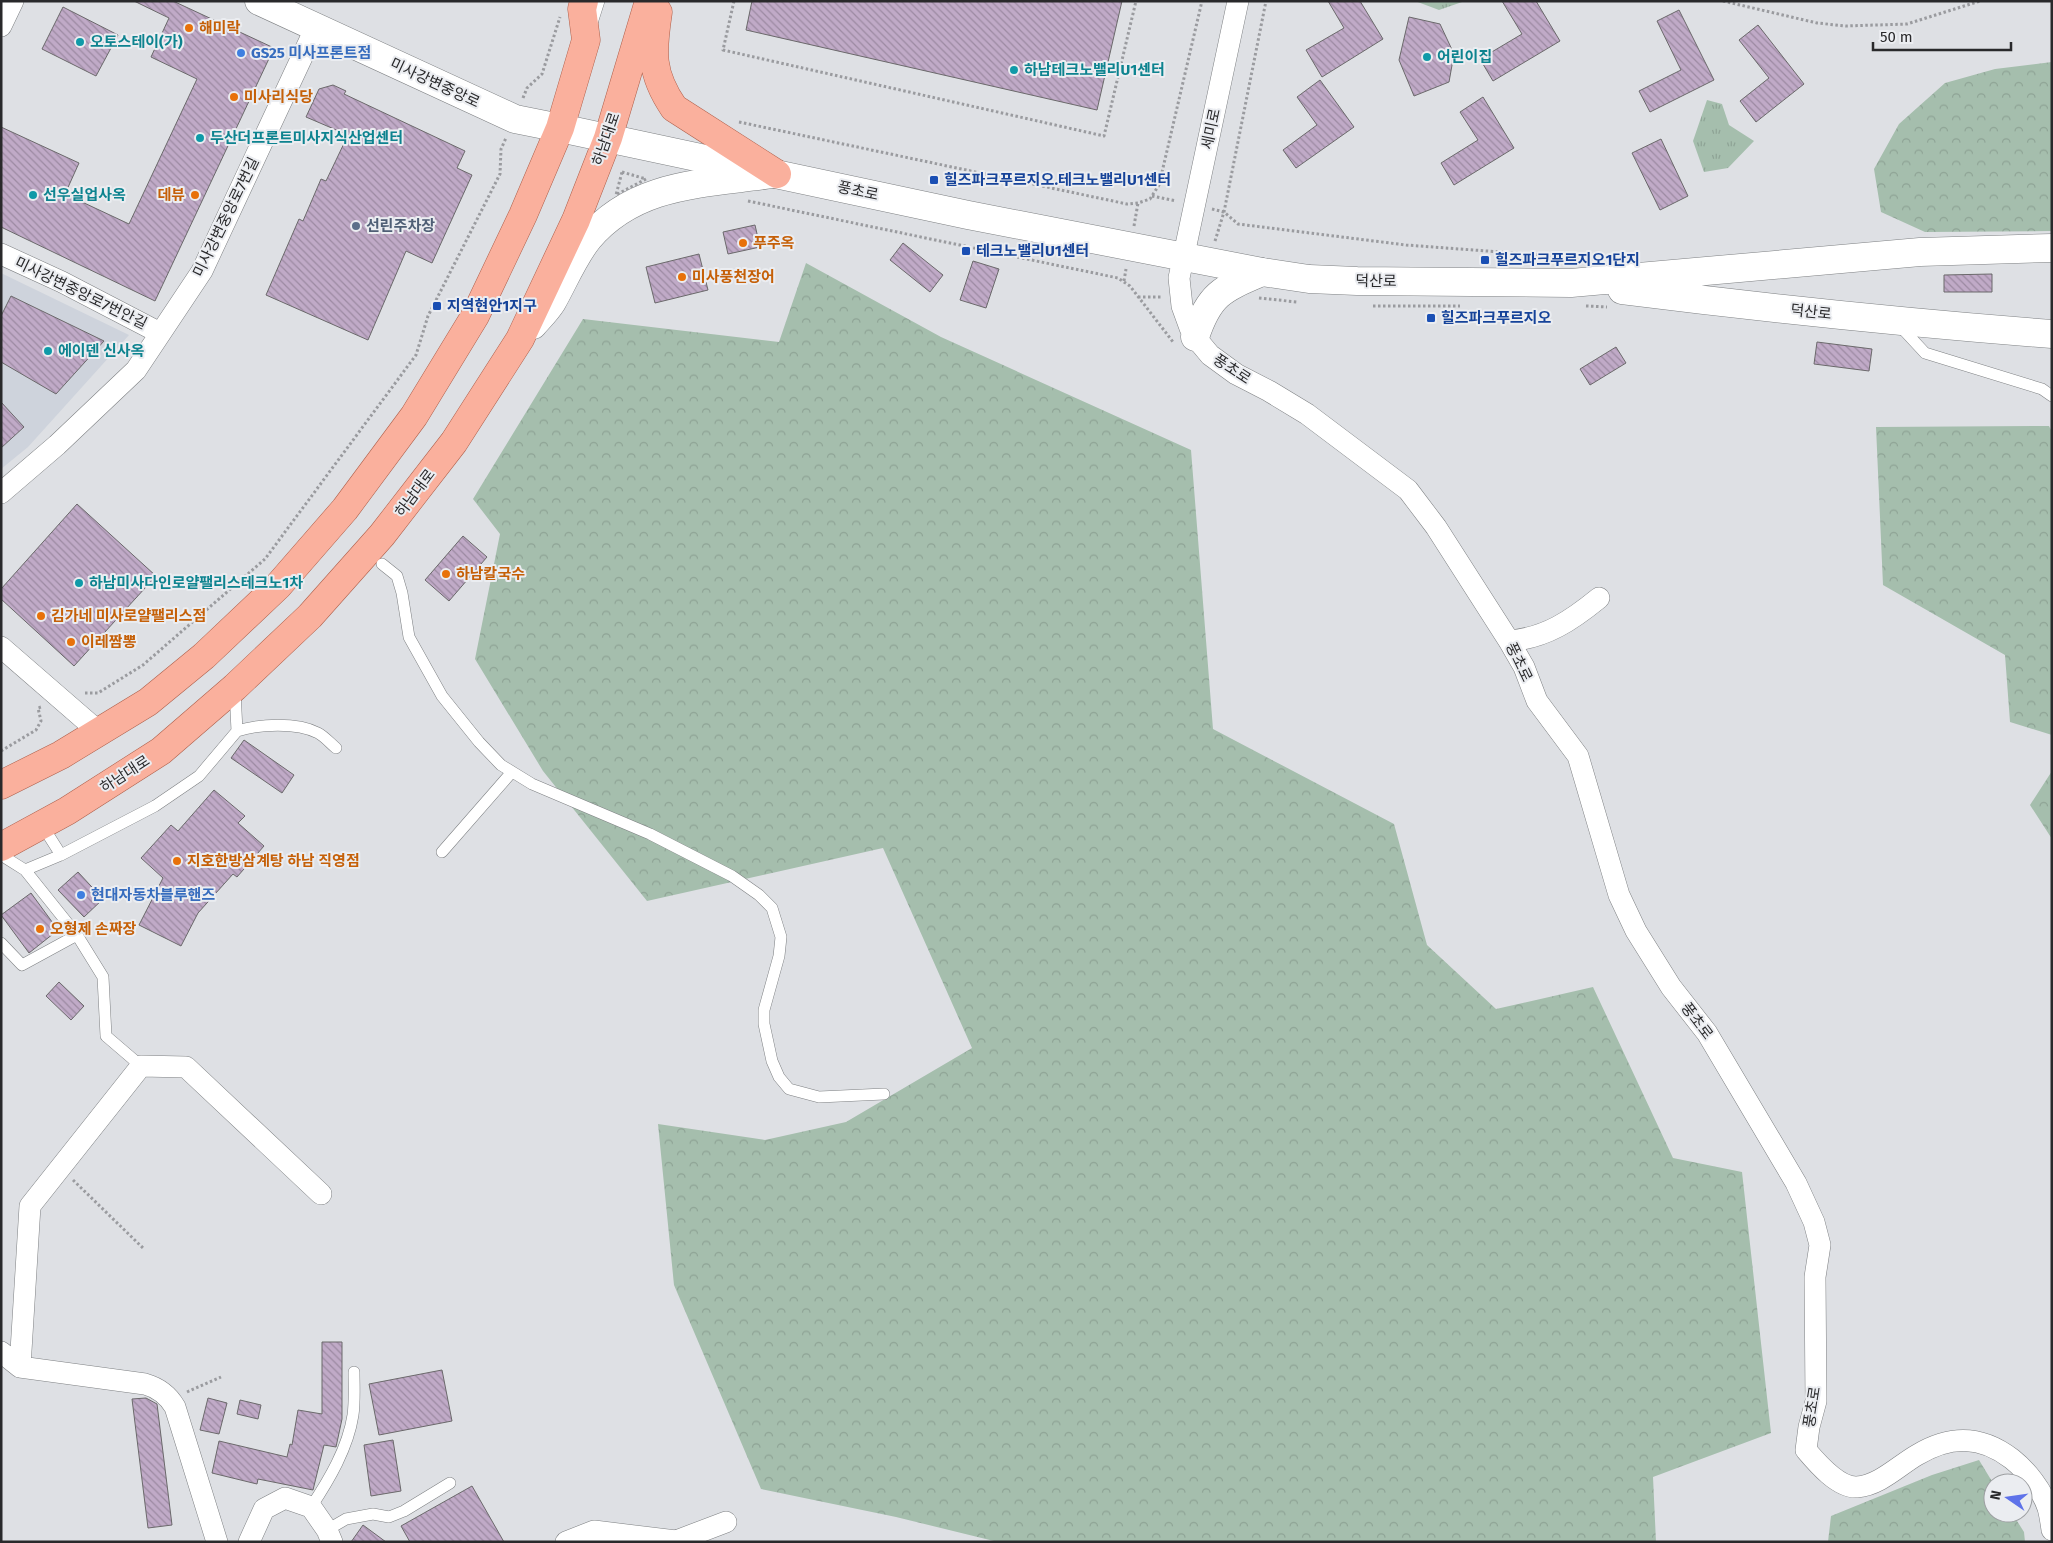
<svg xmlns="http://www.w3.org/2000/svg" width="2053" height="1543" viewBox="0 0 2053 1543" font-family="'Fira Sans','Noto Sans KR',sans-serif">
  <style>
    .built { fill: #ced3dc }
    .grass { fill: url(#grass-tufts) }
    .forest { fill: url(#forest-crowns) }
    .building { fill: url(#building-back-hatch); stroke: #6b696b }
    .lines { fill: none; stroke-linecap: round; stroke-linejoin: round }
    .service-casing { stroke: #7e8083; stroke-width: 12 }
    .minor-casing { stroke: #7e8083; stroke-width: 22 }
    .tertiary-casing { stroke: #7e8083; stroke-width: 29 }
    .secondary-casing { stroke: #7e8083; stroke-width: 29 }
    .primary-casing { stroke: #ae5f4a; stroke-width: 29 }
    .path { stroke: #9a9b9f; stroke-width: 3; stroke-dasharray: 2.5 2.5; stroke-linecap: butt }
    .service { stroke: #fff; stroke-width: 11 }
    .minor { stroke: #fff; stroke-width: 21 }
    .tertiary { stroke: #fff; stroke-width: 28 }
    .secondary { stroke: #fff; stroke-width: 28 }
    .primary { stroke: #fab09d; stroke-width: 28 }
    .food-dot { fill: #e8710a; stroke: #ebedf1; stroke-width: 2 }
    .culture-dot { fill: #0f9aa8; stroke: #ebedf1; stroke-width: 2 }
    .shop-dot { fill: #3f7fe0; stroke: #ebedf1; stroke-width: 2 }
    .transit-dot { fill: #1a4fb4; stroke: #ebedf1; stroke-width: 2 }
    .service-dot { fill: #5c6f8a; stroke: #ebedf1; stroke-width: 2 }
    .labels { text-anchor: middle; stroke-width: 4; stroke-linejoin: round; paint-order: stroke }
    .food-label { font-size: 15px; font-weight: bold; fill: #c56008; stroke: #ebedf1; text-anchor: start }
    .culture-label { font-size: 15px; font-weight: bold; fill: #0d838f; stroke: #ebedf1; text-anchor: start }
    .shop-label { font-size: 15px; font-weight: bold; fill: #366cbe; stroke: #ebedf1; text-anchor: start }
    .street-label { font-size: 15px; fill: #29292b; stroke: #ebedf1 }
    .transit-label { font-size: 15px; font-weight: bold; fill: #164399; stroke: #ebedf1; text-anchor: start }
    .service-label { font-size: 15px; font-weight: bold; fill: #4e5e75; stroke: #ebedf1; text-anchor: start }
  </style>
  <defs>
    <pattern id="grass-tufts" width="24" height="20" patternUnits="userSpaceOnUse" patternTransform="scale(1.25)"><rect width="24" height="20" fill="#a5bead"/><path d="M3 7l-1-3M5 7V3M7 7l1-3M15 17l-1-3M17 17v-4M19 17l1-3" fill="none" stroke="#8ea395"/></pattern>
    <pattern id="forest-crowns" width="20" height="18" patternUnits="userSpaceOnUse" patternTransform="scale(1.25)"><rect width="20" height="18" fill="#a5bead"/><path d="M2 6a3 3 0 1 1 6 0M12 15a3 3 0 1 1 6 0" fill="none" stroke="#8ea395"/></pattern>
    <pattern id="building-back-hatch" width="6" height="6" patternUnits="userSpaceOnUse" patternTransform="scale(1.25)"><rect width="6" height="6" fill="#c0aac7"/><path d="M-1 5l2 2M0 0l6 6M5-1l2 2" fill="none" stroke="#9c8aa2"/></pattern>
  </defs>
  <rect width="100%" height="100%" fill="#dee0e4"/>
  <path class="built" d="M1 273 129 335 28 447 1 469Z"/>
  <path class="grass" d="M1415 1H1465L1439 10Z
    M1707 100 1722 104 1729 125 1754 141 1728 168 1704 172 1693 141Z"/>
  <path class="forest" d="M2052 62V231L1925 232 1881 212 1874 169 1899 124 1945 83 1995 69Z
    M806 263 941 337 1191 450 1213 729 1394 824 1427 945 1496 1009 1593 987 1673 1158 1742 1172 1771 1433 1653 1477 1656 1542H998L896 1517 761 1489 674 1285 658 1124 765 1140 846 1122 972 1048 883 848 647 901 543 771 475 659 500 534 473 499 583 319 779 342Z
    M2049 426 2052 432V735L2010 722 2005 655 1883 585 1876 427Z
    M2052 771V839L2030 805Z
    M1979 1460 1993 1483V1513H2012L2024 1532 2025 1542H1828L1831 1516 1932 1475Z"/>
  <path class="building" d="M134 1H173L274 48 155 301 1 227V127L79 163 65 194 129 224 197 79 151 57 169 18Z
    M752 1H1122L1097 110 746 30Z
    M1328 1H1360L1383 39 1322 77 1306 50 1344 28Z
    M1502 1H1536L1560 41 1493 81 1480 59 1522 34Z
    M63 7 118 35 96 76 42 49Z
    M1679 10 1714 80 1650 112 1639 91 1681 70 1657 21Z
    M1409 17 1440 24 1454 54 1449 82 1414 96 1399 60Z
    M1758 25 1804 84 1756 122 1740 101 1769 78 1739 40Z
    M1320 80 1354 127 1296 168 1283 150 1317 125 1297 97Z
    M333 85 346 91 344 94 465 151 457 168 472 175 432 263 406 251 368 340 266 295 299 219 303 221 321 179 326 181 348 135 306 117 319 89Z
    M1483 97 1514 148 1454 185 1441 163 1478 140 1460 112Z
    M1661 139 1688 196 1660 210 1632 153Z
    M755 225 760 247 728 254 723 232Z
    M903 243 943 275 930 292 890 260Z
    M699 254 708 290 655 303 646 267Z
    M973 261 999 269 986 308 960 300Z
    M1992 274V292H1944V275Z
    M11 296 104 341 56 394 1 362V316Z
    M1817 342 1872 349 1869 371 1814 364Z
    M1616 347 1626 363 1590 385 1580 369Z
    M1 402 24 427 1 448Z
    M77 504 156 576 74 666 1 599V589Z
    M463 536 487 557 449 601 425 580Z
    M244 740 294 775 282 793 231 758Z
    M214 790 245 816 238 823 264 846 237 877 233 874 198 913 181 946 139 925 163 878 141 858 171 825 178 831Z
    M78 872 103 899 84 917 58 890Z
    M31 893 58 930 29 953 1 915Z
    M59 982 84 1006 71 1020 46 996Z
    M322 1342H342V1419L336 1447 324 1445 313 1490 258 1479 257 1484 212 1473 219 1441 287 1457 290 1444 292 1445 298 1410 322 1414Z
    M442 1370 452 1421 379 1435 369 1384Z
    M146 1398 157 1404 172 1525 148 1528 132 1399Z
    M208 1398 227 1403 219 1434 200 1430Z
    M240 1400 261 1405 258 1419 237 1414Z
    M393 1440 401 1491 371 1496 364 1445Z
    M472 1486 504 1542H410L401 1526Z
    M363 1525 386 1542H351Z"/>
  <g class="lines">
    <g class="service-casing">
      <path id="service" d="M592 23 599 1
        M1900 326 1925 353 2042 389 2052 396
        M382 564 397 576 402 593 409 637 442 696 479 742 501 765 532 784 650 834 732 876 759 895 772 908 781 937 779 956 764 1010V1024L772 1061 779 1077 789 1089 819 1097 884 1094
        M237 731C259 724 297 722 318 733 324 736 330 743 336 748
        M42 825 61 855
        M442 852 511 773
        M1 855 25 870 77 935 103 977 106 1036 141 1066
        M25 870 61 855 155 806 199 776 237 731 235 691
        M1 943 22 965 77 935
        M311 1507C329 1480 348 1448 353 1415 355 1401 354 1386 354 1372
        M327 1530 346 1519 373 1514 389 1517 404 1511 450 1483"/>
    </g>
    <g class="minor-casing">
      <path id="minor" d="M1238 1 1179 278 1182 306 1190 328 1195 337 1210 355 1236 374 1269 391 1307 414 1408 490 1436 527 1509 641 1524 667 1537 701 1578 756 1619 895 1636 931 1671 987 1707 1033 1796 1183 1814 1222 1820 1245 1815 1277 1816 1401 1809 1427 1806 1450C1817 1463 1838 1488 1857 1487 1880 1485 1898 1466 1917 1455 1950 1435 1981 1435 2012 1459 2027 1471 2042 1490 2048 1508 2050 1515 2051 1523 2052 1530
        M1 26 13 1
        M1 254 62 282 160 333
        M1 493 57 445 136 370 202 271 316 27
        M1509 641C1546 638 1572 620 1599 598
        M1 647 99 732
        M1 1352 20 1367 145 1384C159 1388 168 1395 175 1407L217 1542
        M20 1367 30 1206 141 1066 186 1067 321 1194
        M249 1542 264 1509 285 1498 311 1507 327 1530 332 1542
        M566 1542 594 1531 676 1541 726 1522"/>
    </g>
    <g class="tertiary-casing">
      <path id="tertiary" d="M259 1 515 119 560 128
        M533 325C539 318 547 310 552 302 564 281 573 258 588 239 636 182 705 184 773 174
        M1195 337C1209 294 1222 289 1262 272"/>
    </g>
    <g class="secondary-casing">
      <path id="secondary" d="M560 128 968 215 1262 272 1309 279 1357 281 1571 283 1920 252 2052 248
        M1622 290C1765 308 1908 323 2052 334"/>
    </g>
    <g class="primary-casing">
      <path id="primary" d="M658 12C652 52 650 73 674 108L777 174
        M1 785 61 755 148 702 204 656 278 586 345 509 414 416 475 316 523 215 560 128 586 40 582 9 584 1
        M1 847 67 811 161 751 235 687 310 616 382 535 454 442 520 339 576 220 608 138 649 1"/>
    </g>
    <path class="path" d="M734 1 723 50 1104 136 1136 1
      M1723 1 1817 23 1846 26 1907 24 1980 1
      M523 98 527 88 542 74 560 17
      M739 122 1127 204 1138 203 1150 199 1159 185 1202 1
      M622 172 646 179 616 195Z
      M1152 196 1176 201
      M748 201 1118 278 1130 286 1173 342
      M1212 209 1224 212 1238 224 1406 245 1581 258
      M1134 226 1138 203
      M1215 241 1224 212 1266 1
      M1124 281 1126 269
      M1138 297H1162
      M1259 298 1297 302
      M1373 306H1460
      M1586 306 1607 307
      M85 693H98L143 665 265 559 416 355 428 316 500 174 501 149 506 138
      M1 751 36 730 41 721 38 708 41 707
      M73 1180 143 1248
      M187 1392 221 1377"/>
    <use href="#service" class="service"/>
    <use href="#minor" class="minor"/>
    <use href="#tertiary" class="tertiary"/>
    <use href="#secondary" class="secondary"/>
    <use href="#primary" class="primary"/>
  </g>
  <g class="food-dot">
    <circle cx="189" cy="28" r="5"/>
    <circle cx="234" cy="97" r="5"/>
    <circle cx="195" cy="195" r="5"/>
    <circle cx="743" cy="243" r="5"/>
    <circle cx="682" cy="277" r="5"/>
    <circle cx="446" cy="574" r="5"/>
    <circle cx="41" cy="616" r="5"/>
    <circle cx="71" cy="642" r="5"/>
    <circle cx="177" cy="861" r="5"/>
    <circle cx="40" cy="929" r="5"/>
  </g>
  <g class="culture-dot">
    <circle cx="80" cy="42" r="5"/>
    <circle cx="1427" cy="57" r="5"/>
    <circle cx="1014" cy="70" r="5"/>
    <circle cx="200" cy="138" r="5"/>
    <circle cx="33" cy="195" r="5"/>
    <circle cx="48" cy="351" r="5"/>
    <circle cx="79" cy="583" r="5"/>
  </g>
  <g class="shop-dot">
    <circle cx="241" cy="53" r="5"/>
    <circle cx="81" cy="895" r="5"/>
  </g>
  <g class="transit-dot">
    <rect x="929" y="175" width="10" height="10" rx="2.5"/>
    <rect x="961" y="246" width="10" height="10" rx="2.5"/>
    <rect x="1480" y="255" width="10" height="10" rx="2.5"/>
    <rect x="432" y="301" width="10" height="10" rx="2.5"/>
    <rect x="1426" y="313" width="10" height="10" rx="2.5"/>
  </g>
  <circle class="service-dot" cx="356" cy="226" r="5"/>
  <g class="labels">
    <g class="food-label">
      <text x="199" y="33">해미락</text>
      <text x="244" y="102">미사리식당</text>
      <text x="185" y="200" text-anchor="end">데뷰</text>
      <text x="753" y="248">푸주옥</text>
      <text x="692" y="282">미사풍천장어</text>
      <text x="456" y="579">하남칼국수</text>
      <text x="51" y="621">김가네 미사로얄팰리스점</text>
      <text x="81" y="647">이레짬뽕</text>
      <text x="187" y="866">지호한방삼계탕 하남 직영점</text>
      <text x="50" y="934">오형제 손짜장</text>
    </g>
    <g class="culture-label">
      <text x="90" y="47">오토스테이(가)</text>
      <text x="1437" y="62">어린이집</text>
      <text x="1024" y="75">하남테크노밸리U1센터</text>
      <text x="210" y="143">두산더프론트미사지식산업센터</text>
      <text x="43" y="200">선우실업사옥</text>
      <text x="58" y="356">에이덴 신사옥</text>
      <text x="89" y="588">하남미사다인로얄팰리스테크노1차</text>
    </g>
    <g class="shop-label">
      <text x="251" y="58">GS25 미사프론트점</text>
      <text x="91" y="900">현대자동차블루핸즈</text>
    </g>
    <g class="street-label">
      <text transform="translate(435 83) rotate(25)" y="5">미사강변중앙로</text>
      <text transform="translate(1211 129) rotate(-78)" y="5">세미로</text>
      <text transform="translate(606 139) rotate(-71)" y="5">하남대로</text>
      <text transform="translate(858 191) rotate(12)" y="5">풍초로</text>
      <text transform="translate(226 217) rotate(-64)" y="5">미사강변중앙로7번길</text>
      <text transform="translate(1376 281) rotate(1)" y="5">덕산로</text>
      <text transform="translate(81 293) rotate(26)" y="5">미사강변중앙로7번안길</text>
      <text transform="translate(1811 312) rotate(6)" y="5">덕산로</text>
      <text transform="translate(1232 369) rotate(33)" y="5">풍초로</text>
      <text transform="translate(415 493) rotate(-53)" y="5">하남대로</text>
      <text transform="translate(1519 662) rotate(64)" y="5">풍초로</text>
      <text transform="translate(125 774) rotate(-33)" y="5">하남대로</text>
      <text transform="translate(1697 1021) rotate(53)" y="5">풍초로</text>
      <text transform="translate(1812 1407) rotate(-81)" y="5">풍초로</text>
    </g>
    <g class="transit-label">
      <text x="944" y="185">힐즈파크푸르지오.테크노밸리U1센터</text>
      <text x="976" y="256">테크노밸리U1센터</text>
      <text x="1495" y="265">힐즈파크푸르지오1단지</text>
      <text x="447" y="311">지역현안1지구</text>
      <text x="1441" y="323">힐즈파크푸르지오</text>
    </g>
    <g class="service-label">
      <text x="366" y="231">선린주차장</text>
    </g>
  </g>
  <rect width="2053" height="1543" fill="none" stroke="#29292b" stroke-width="5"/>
  <g transform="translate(2008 1498) rotate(283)"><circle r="24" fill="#ebedf1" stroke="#9d9fa2"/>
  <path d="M0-4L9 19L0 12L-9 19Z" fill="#5e72e9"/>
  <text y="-8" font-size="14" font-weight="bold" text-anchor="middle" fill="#29292b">N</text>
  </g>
  <path d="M1873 42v8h138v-8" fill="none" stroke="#29292b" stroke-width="2.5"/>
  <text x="1880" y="42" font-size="15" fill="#29292b" stroke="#ebedf1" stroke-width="4" paint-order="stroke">50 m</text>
</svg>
